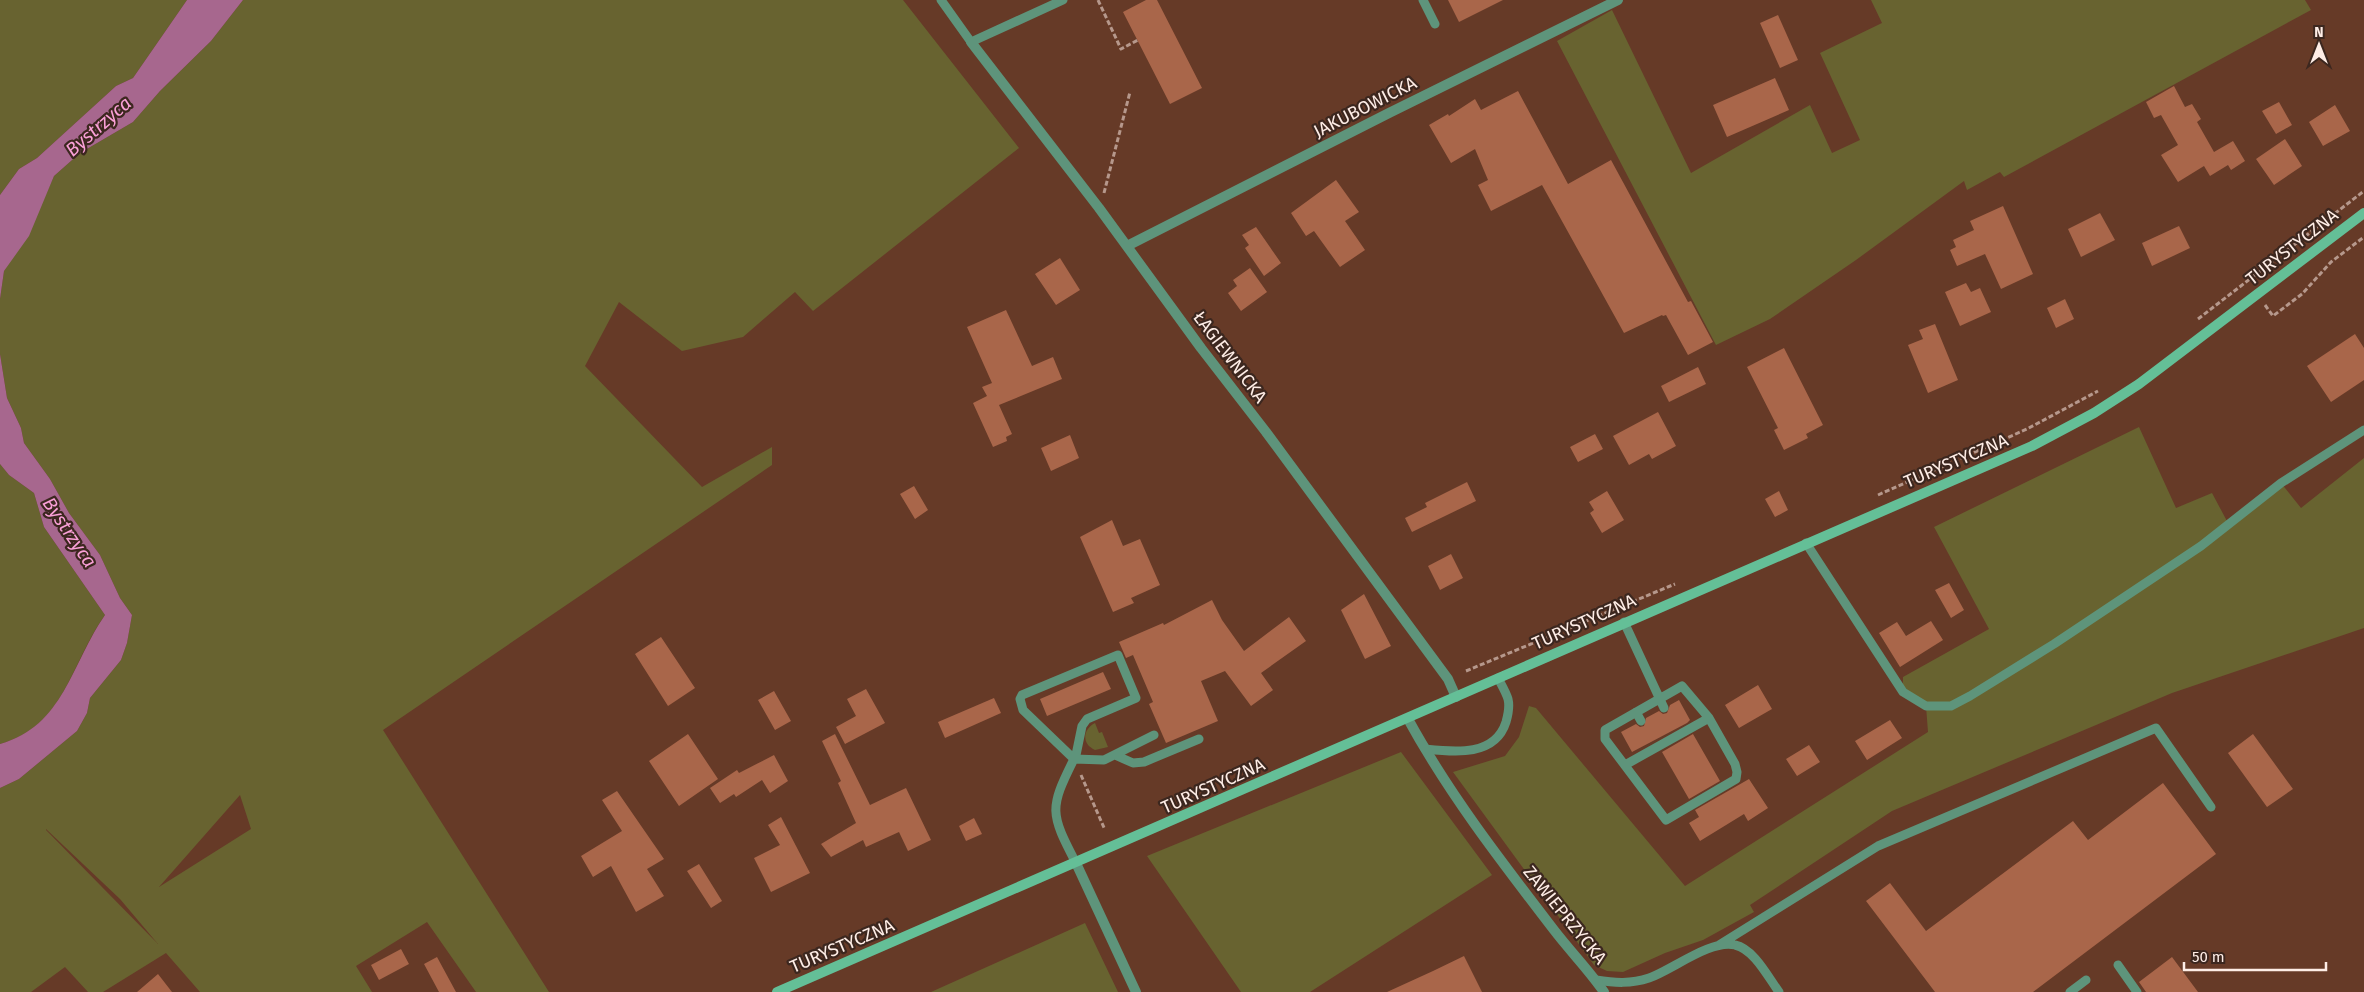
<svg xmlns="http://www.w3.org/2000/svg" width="2364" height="992" viewBox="0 0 2364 992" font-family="'Fira Sans',sans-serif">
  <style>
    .green { fill: #686330; fill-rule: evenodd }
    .water { fill: #a7678e }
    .building { fill: #a9664a }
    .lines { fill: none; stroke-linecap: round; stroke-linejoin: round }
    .path { stroke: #b6988c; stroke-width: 3; stroke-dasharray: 5 2.5; stroke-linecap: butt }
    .lane { stroke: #5e947b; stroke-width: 9 }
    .street { stroke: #5e947b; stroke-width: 10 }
    .secondary { stroke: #64bf97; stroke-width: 10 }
    .labels { text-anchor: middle; stroke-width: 4.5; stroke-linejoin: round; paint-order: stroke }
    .street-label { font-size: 18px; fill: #feede6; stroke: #3c271f }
    .water-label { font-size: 19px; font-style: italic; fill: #faa0d7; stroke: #3c271f }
  </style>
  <rect width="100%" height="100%" fill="#663a27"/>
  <path class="green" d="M0 0H187L133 78 116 86 37 158 19 169 0 195Z
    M243 0H903L1019 148 813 311 795 292 743 337 682 351 619 302 585 366 702 487 772 447V465L383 730 549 992H476L427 922 356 966 372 992H200L166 953 103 992H88L65 967 31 992H0V788L19 779 77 731 87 713 90 698 121 660 127 643 132 615 120 598 100 555 69 513 50 479 24 443 21 428 7 398 0 354V299L4 271 37 214 54 176 80 153 133 122 160 91 211 41ZM240 795 251 829 159 887ZM46 829 120 899 158 944 46 830Z
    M1871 0H2305L2311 10 2004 177 2000 172 1967 190 1964 181 1856 260 1770 319 1716 345 1557 41 1612 10 1691 173 1810 105 1832 153 1860 140 1820 53 1882 23Z
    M2139 427 2176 508 2212 493 2228 523 2281 483 2301 508 2364 458V628L2172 693 1892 811 1750 905 1754 912 1703 940 1665 953 1623 972 1607 971 1594 965 1453 772 1505 756 1519 737 1529 706 1536 708 1685 886 1928 732 1926 706 1903 692V677L1989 629 1934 527Z
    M0 464 9 475 34 493 44 527 105 615C70 664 65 726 0 744Z
    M1095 723 1099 733 1102 732 1108 747 1095 750C1081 744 1083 729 1095 723Z
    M1401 752 1492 875 1310 992H1241L1147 856Z
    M1085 923 1118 992H931Z"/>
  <path class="water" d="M187 0H243L211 41 160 91 133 122 80 153 54 176 29 236 4 271 0 299V195L19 169 37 158 116 86 133 78Z
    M0 354 7 398 21 428 24 443 50 479 69 513 100 555 120 598 132 615 127 643 121 660 90 698 87 713 77 731 19 779 0 788V744C64 726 71 664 105 615L44 527 34 493 9 475 0 464Z"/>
  <path class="building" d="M1146 0H1157L1202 88 1170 104 1123 12Z
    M1448 0H1503L1459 22Z
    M1778 15 1798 60 1780 68 1760 23Z
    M1775 78 1789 110 1727 137 1713 105Z
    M2174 86 2185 107 2192 104 2201 119 2197 122 2214 152 2233 141 2245 161 2231 170 2228 165 2210 176 2204 166 2178 182 2161 155 2178 145 2161 115 2154 118 2146 102Z
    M1518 91 1568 184 1611 160 1688 302 1691 301 1713 342 1688 355 1666 315 1663 316 1662 315 1624 333 1542 185 1491 211 1478 185 1488 180 1475 149 1451 163 1429 125 1448 114 1449 116 1475 99 1481 110Z
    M2279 102 2292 125 2276 134 2262 111Z
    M2335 105 2350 131 2323 146 2309 122Z
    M2285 139 2302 166 2274 185 2256 159Z
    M1336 180 1359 212 1345 221 1365 250 1340 267 1314 231 1306 236 1291 213Z
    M2003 206 2033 274 2001 289 1985 254 1957 266 1950 250 1956 247 1953 240 1974 230 1970 221Z
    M2100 213 2115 240 2081 257 2068 229Z
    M2179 226 2190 248 2152 266 2142 243Z
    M1256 227 1281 263 1264 276 1245 248 1249 245 1242 235Z
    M1060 258 1080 290 1056 305 1035 274Z
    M1250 268 1267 292 1241 311 1228 293 1237 286 1233 280Z
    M1966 283 1971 292 1980 288 1991 312 1960 326 1945 292Z
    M2065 299 2074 319 2056 328 2047 308Z
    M1006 310 1032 366 1053 357 1062 379 999 405 1012 434 1006 437 1007 441 993 447 973 403 987 396 982 387 992 383 967 327Z
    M1935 324 1958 380 1928 393 1908 345 1923 339 1919 330Z
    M2355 334 2364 348V380L2331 402 2307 366Z
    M1784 348 1823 425 1806 434 1808 438 1784 450 1774 430 1778 428 1747 367Z
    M1698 367 1706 384 1669 402 1661 386Z
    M1658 412 1676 446 1652 459 1649 454 1629 465 1613 436Z
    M1595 434 1603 449 1578 462 1570 447Z
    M1070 435 1079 458 1051 471 1041 448Z
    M1467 482 1476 501 1412 532 1405 518 1427 507 1425 503Z
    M914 486 928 510 915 519 900 494Z
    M1607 491 1624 520 1602 533 1590 513 1594 510 1589 502Z
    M1779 491 1788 510 1775 517 1765 499Z
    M1112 520 1123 546 1140 539 1160 585 1131 598 1134 603 1113 612 1080 537Z
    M1451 554 1463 578 1440 590 1428 566Z
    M1949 583 1964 610 1951 618 1935 590Z
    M1364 594 1391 646 1365 659 1341 610Z
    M1212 600 1222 620 1244 651 1289 617 1306 641 1261 673 1273 690 1251 706 1225 671 1201 681 1218 721 1166 743 1149 704 1153 702 1133 655 1126 658 1119 642 1163 623 1164 625Z
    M1931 621 1943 640 1900 667 1879 633 1897 622 1906 636Z
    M661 637 695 688 668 706 635 654Z
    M1103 672 1111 689 1047 716 1040 699Z
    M1758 685 1772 709 1739 728 1725 705Z
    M866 689 885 723 845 744 836 727 856 716 847 699Z
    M774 691 791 721 775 730 758 700Z
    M994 698 1001 713 945 738 938 722Z
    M1679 700 1690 720 1687 723 1632 752 1621 732 1636 724 1640 727 1644 726 1646 718 1659 711 1663 714 1667 713 1670 705Z
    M1890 720 1902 738 1867 760 1855 741Z
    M688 734 718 779 679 806 649 761Z
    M835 734 870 805 906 788 931 840 908 851 899 832 866 847 863 840 831 857 821 844 856 823 838 783 841 781 822 741Z
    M1693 734 1720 781 1689 799 1662 752Z
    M2253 734 2293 789 2267 807 2228 753Z
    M1809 745 1820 762 1797 776 1786 759Z
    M774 755 788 781 770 793 762 780 736 797 734 794 720 803 710 788 737 770 739 773Z
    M1749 779 1768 808 1748 821 1744 814 1700 841 1689 823 1699 817 1695 810Z
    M2163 783 2216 854 2033 992H1935L1866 901 1890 883 1926 931 2073 821 2088 840Z
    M617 791 664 859 647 869 664 896 636 912 611 866 593 877 581 856 622 831 602 800Z
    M781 817 810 873 771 892 754 858 780 845 768 825Z
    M974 818 982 834 966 841 959 826Z
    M699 864 722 901 711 908 687 871Z
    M401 949 409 964 379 980 371 965Z
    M1464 956 1482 992H1387L1433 971Z
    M437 957 456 992H439L424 964Z
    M2172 957 2198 992H2146L2139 982Z
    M158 974 172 992H137Z"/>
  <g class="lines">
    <path class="path" d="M1098 0 1121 49 1138 40
      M1104 193 1130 92
      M2265 305 2273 316 2302 294 2331 262 2364 237
      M2198 319 2364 191
      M1878 495 2027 429 2098 391
      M1466 671 1675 584
      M1081 775 1105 830"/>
    <path class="lane" d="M941 0 971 42 1063 0
      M1423 0 1435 24
      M1806 543 1903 692 1926 706H1951L1970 696 2054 644 2201 546 2281 483 2364 430
      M1624 622 1664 708
      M1682 686 1709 718 1735 764 1737 772 1736 779 1666 820 1605 739V730Z
      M1636 712 1641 721
      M1425 749C1454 752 1495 757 1506 722 1508 715 1510 707 1508 699 1506 692 1501 684 1498 678
      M1115 755 1133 763 1144 762 1199 739
      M1625 765 1709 718
      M1076 863C1050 813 1049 809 1074 759L1076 755 1082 726 1087 719 1136 698 1118 655 1022 695 1020 699 1023 710 1074 759 1104 760 1154 735
      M1719 945 1878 846 2156 728 2211 807
      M2118 965 2137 992
      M1596 980C1615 983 1631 984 1649 978 1672 970 1711 939 1735 945 1754 949 1768 977 1779 992
      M2070 992 2086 980"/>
    <path class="street" d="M971 42 1099 208 1201 348 1266 432 1448 679 1456 697
      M1127 246 1389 113 1618 0
      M1408 719C1449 794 1501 861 1554 930 1570 951 1589 970 1604 992
      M1076 863 1136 992"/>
    <path class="secondary" d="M777 992 2032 446 2094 413 2139 384 2364 213"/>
  </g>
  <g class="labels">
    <g class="street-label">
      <text transform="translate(1365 107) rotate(-27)" y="6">JAKUBOWICKA</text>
      <text transform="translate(2292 247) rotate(-38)" y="6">TURYSTYCZNA</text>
      <text transform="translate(1230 357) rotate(53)" y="6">ŁAGIEWNICKA</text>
      <text transform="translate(1956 461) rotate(-23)" y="6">TURYSTYCZNA</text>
      <text transform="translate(1584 622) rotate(-24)" y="6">TURYSTYCZNA</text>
      <text transform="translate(1213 786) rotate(-24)" y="6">TURYSTYCZNA</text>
      <text transform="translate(1565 915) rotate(51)" y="6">ZAWIEPRZYCKA</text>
      <text transform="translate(842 946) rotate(-23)" y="6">TURYSTYCZNA</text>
    </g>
    <g class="water-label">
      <text transform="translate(98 126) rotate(-41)" y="7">Bystrzyca</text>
      <text transform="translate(70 532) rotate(56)" y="7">Bystrzyca</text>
    </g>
  </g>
  <g transform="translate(2319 45)" stroke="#3c271f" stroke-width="4" paint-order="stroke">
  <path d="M0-4L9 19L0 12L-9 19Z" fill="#feede6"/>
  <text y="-8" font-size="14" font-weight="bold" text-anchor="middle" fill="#feede6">N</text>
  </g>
  <path d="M2184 962v8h142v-8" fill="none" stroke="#feede6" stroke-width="2.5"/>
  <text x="2192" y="962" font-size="15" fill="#feede6" stroke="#3c271f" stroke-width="4" paint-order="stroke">50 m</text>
</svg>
